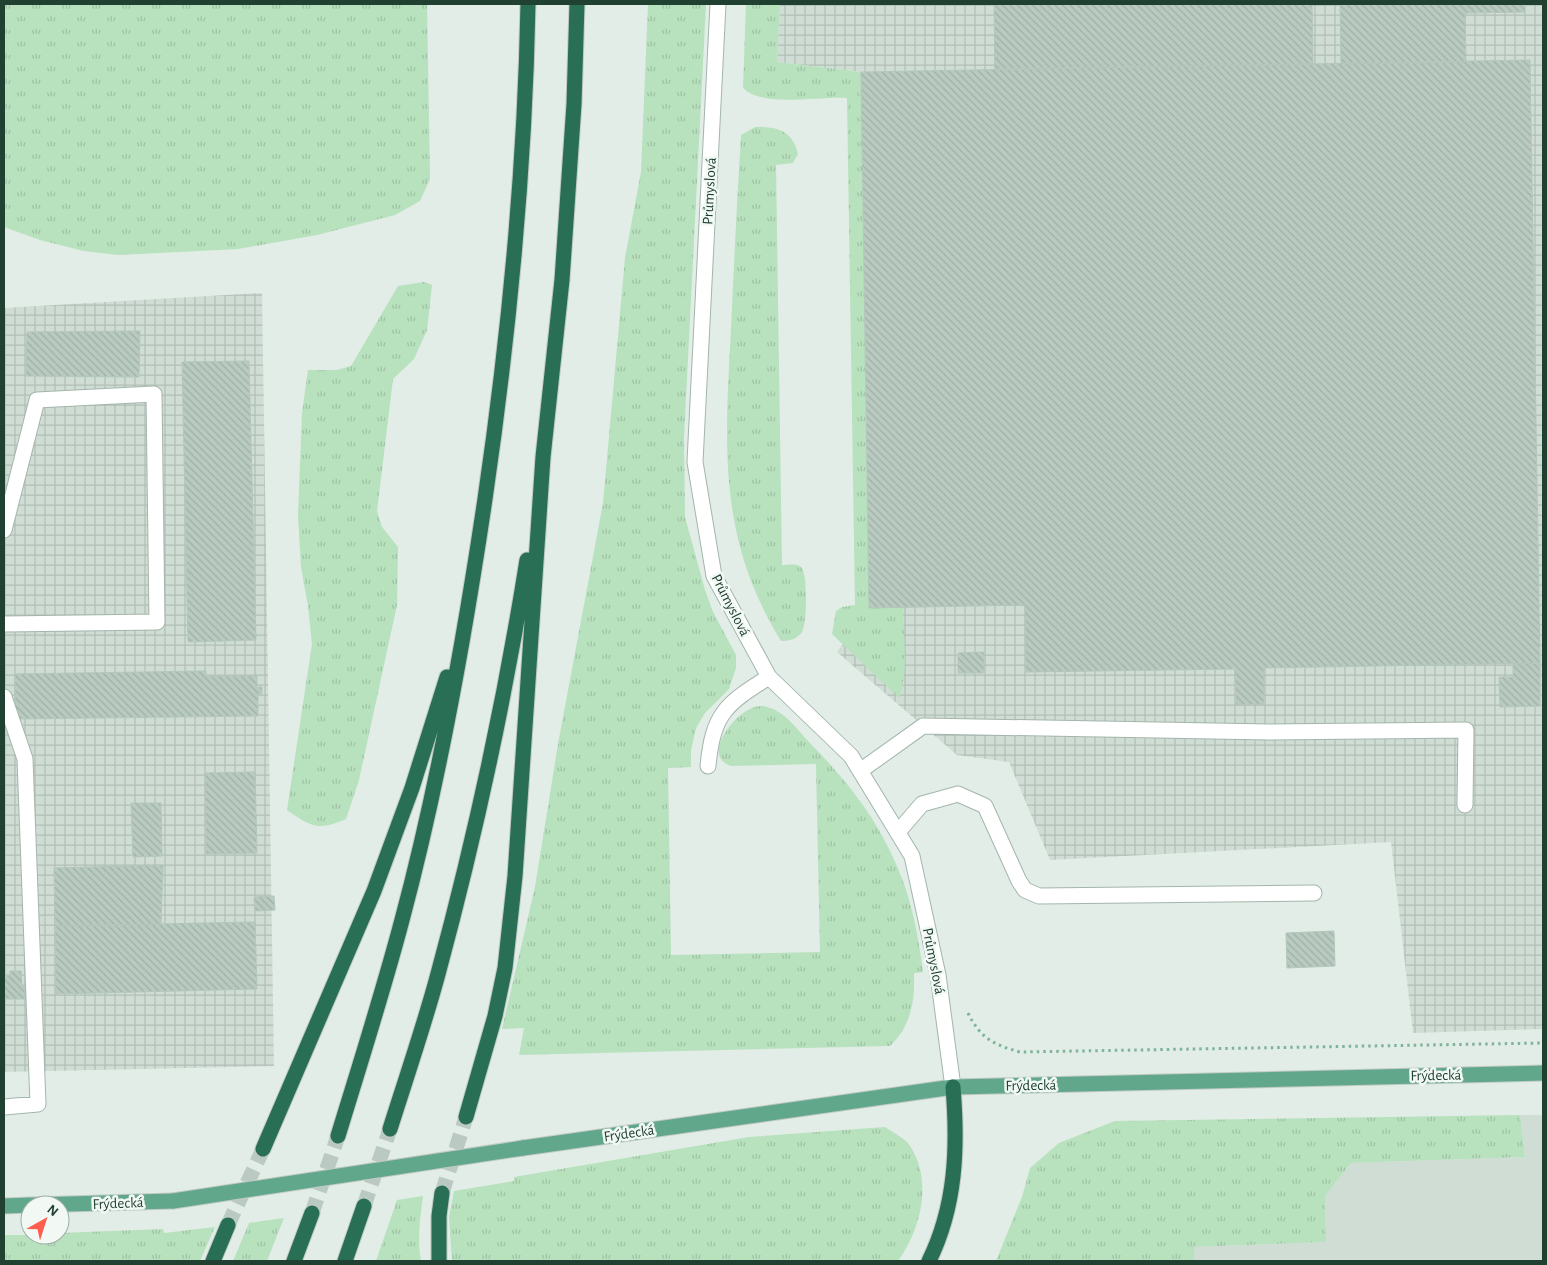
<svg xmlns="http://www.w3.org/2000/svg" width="1547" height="1265" viewBox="0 0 1547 1265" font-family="'Alegreya Sans',sans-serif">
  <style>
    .built { fill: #cfddd5 }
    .industrial { fill: url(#industrial-grid) }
    .grass { fill: url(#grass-tufts) }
    .building { fill: url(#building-back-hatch); stroke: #b3c8bc }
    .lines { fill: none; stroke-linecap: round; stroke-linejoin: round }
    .highway-tunnel { stroke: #bacac2; stroke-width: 15; stroke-dasharray: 15 8; stroke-linecap: butt }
    .minor-casing { stroke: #a3b6ac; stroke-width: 17 }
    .major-casing { stroke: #c1cac6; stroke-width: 17 }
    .highway-casing { stroke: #c1cac6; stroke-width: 17 }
    .path { stroke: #7fb49b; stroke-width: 3; stroke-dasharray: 2.5 4; stroke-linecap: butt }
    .minor { stroke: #fff; stroke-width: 15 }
    .major { stroke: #61a78b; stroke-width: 15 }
    .highway { stroke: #296f56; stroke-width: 15 }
    .major-bridge-casing { stroke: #c1cac6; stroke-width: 17; stroke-linecap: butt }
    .major-bridge { stroke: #61a78b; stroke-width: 15 }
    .labels { text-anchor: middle; stroke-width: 5; stroke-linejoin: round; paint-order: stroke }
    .street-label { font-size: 15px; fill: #204032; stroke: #f2f9f5 }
  </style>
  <defs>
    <pattern id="industrial-grid" width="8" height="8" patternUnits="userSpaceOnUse" patternTransform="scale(1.25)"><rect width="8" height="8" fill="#cfddd5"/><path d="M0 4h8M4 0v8" fill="none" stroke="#b1bfb7"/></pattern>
    <pattern id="grass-tufts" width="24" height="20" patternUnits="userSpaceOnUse" patternTransform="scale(1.25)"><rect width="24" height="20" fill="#b8e1bd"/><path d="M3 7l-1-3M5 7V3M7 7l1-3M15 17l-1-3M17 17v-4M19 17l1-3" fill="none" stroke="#9ec2a3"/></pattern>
    <pattern id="building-back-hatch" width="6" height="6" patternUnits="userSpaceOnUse" patternTransform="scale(1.25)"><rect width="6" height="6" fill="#b9cbc1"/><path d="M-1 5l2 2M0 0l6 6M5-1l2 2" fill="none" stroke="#9fafa6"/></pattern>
  </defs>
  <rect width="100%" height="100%" fill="#e1ede6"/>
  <path class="built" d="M1520 1115H1543V1261H1194L1193 1247 1326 1242 1325 1196 1351 1163 1525 1157Z"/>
  <path class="industrial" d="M780 4H1543V1029L1413 1033 1391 842 1050 860 1009 762 957 755 837 652 869 608 861 72 777 62Z
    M262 293 274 1066 4 1072V308Z"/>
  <path class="grass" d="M4 4H427L430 179 420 201 395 215 317 235 238 249 118 255 84 251 40 240 4 227Z
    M648 4H706L684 437 685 517 705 590 713 612 736 655V668L729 689 705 713 696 728 691 750V767L668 768 671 955 820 952 816 764 731 766C708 758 722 734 734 721 742 713 755 703 767 707 784 711 796 728 807 740 849 783 879 820 901 876 913 906 919 941 923 972L914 973C915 1001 911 1026 890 1046L519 1055 524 1028 502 1029 535 887 558 744 603 503 625 258 641 172Z
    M746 4H780L777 62 861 72 869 608 903 607C903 637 909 670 899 698L832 634 836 611 842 607 855 605 847 98C819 96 763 108 743 88Z
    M755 127C777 126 793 131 798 154L793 163 776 165 782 565C788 565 796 563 801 567 808 573 807 624 802 632 797 639 790 641 781 641 717 537 725 445 731 329 734 264 737 199 741 135Z
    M424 282 432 285 427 330 414 359 393 379 377 511 382 527 398 547 397 605 359 780 346 819C318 831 311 827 287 810L312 644 308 606 301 567 298 515 302 413 308 370H337L351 366 398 286Z
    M1520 1115 1525 1157 1351 1163 1325 1196 1326 1242 1194 1247V1261H996L1022 1197 1030 1168 1059 1143 1115 1121Z
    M885 1127C892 1132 905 1138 910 1146 933 1181 921 1229 898 1261H452L449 1217 454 1191 514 1181V1177L749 1137Z
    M423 1196C420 1218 417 1239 421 1261H376L397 1200Z
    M284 1218 267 1261H233L249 1223Z
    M215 1227 200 1261H4V1235H60V1233L163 1229 164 1233Z"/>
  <path class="building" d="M994 4H1312L1313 64 995 69Z
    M1340 4H1525V12L1465 13 1466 62 1341 64Z
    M1530 60 1540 663 1264 668V704L1236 705 1235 669 1026 672 1025 605 869 608 861 72Z
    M140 331 139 377 26 376 27 332Z
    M249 361 256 640 188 642 182 362Z
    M984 652V673H958V653Z
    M1540 663V706L1500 707 1499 677H1513V664Z
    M206 671V676H257V687H262V694H258V716L15 719V674Z
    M255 772 257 853 206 854 205 773Z
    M131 803H161L162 856 133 857Z
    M163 865 161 924 55 926 54 868Z
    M274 896 275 910 255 911 254 897Z
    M255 922 257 989 56 994 55 926Z
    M1334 931 1335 966 1287 968 1286 933Z
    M10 971H21L22 986H25V999H4V976H10Z"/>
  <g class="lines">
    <path class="highway-tunnel" d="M442 1193 466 1117
      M364 1206 390 1129
      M312 1213 338 1136
      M228 1225 263 1149"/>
    <g class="minor-casing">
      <path id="minor" d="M718 4 695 462 714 576 769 677 851 756 912 856 938 975 953 1087
        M4 530 37 400 154 394 157 622 4 624
        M4 697 25 759 38 1104 4 1107
        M708 766C713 713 726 704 769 677
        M860 771 923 726 1270 732 1466 730 1465 805
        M898 832 922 804 958 794 985 806 1019 881 1025 890 1039 896 1314 893"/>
    </g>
    <g class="major-casing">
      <path id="major" d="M523 1148 953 1087 1543 1073
        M33 1205 173 1201
        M4 1206 30 1205"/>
    </g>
    <g class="highway-casing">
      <path id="highway" d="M466 1117 495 1016 505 968 515 876 543 457 562 280 574 104 577 4
        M390 1129C406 1078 424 1026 438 974 475 837 505 699 527 560
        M338 1136C360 1064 383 992 402 920 439 782 464 641 485 499 509 335 525 170 528 4
        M263 1149 374 891 412 788 447 677
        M213 1261 228 1225
        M294 1261 312 1213
        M345 1261 364 1206
        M439 1261V1216L442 1193
        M929 1261C956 1206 958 1148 953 1087"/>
    </g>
    <path class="path" d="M968 1013C980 1038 994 1045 1020 1052L1543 1043"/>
    <use href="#minor" class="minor"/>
    <use href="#major" class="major"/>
    <use href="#highway" class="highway"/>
    <g class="major-bridge-casing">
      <path id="major-bridge" d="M173 1201 523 1148"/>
    </g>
    <use href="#major-bridge" class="major-bridge"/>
  </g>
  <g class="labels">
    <g class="street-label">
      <text transform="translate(709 191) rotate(-87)" y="5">Průmyslová</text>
      <text transform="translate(731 605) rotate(63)" y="5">Průmyslová</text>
      <text transform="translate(934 961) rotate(79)" y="5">Průmyslová</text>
      <text transform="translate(1436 1075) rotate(-1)" y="5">Frýdecká</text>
      <text transform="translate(1031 1085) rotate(-1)" y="5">Frýdecká</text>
      <text transform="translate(629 1133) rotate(-8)" y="5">Frýdecká</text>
      <text transform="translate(118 1203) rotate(-2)" y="5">Frýdecká</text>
    </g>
  </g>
  <rect width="1547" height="1265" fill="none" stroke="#204032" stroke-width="10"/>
  <g transform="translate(45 1220) rotate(39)"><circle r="24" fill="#f2f9f5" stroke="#9eafa7"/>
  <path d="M0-4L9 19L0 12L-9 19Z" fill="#ff5e4e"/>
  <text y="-8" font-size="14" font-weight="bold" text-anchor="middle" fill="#204032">N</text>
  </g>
</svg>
